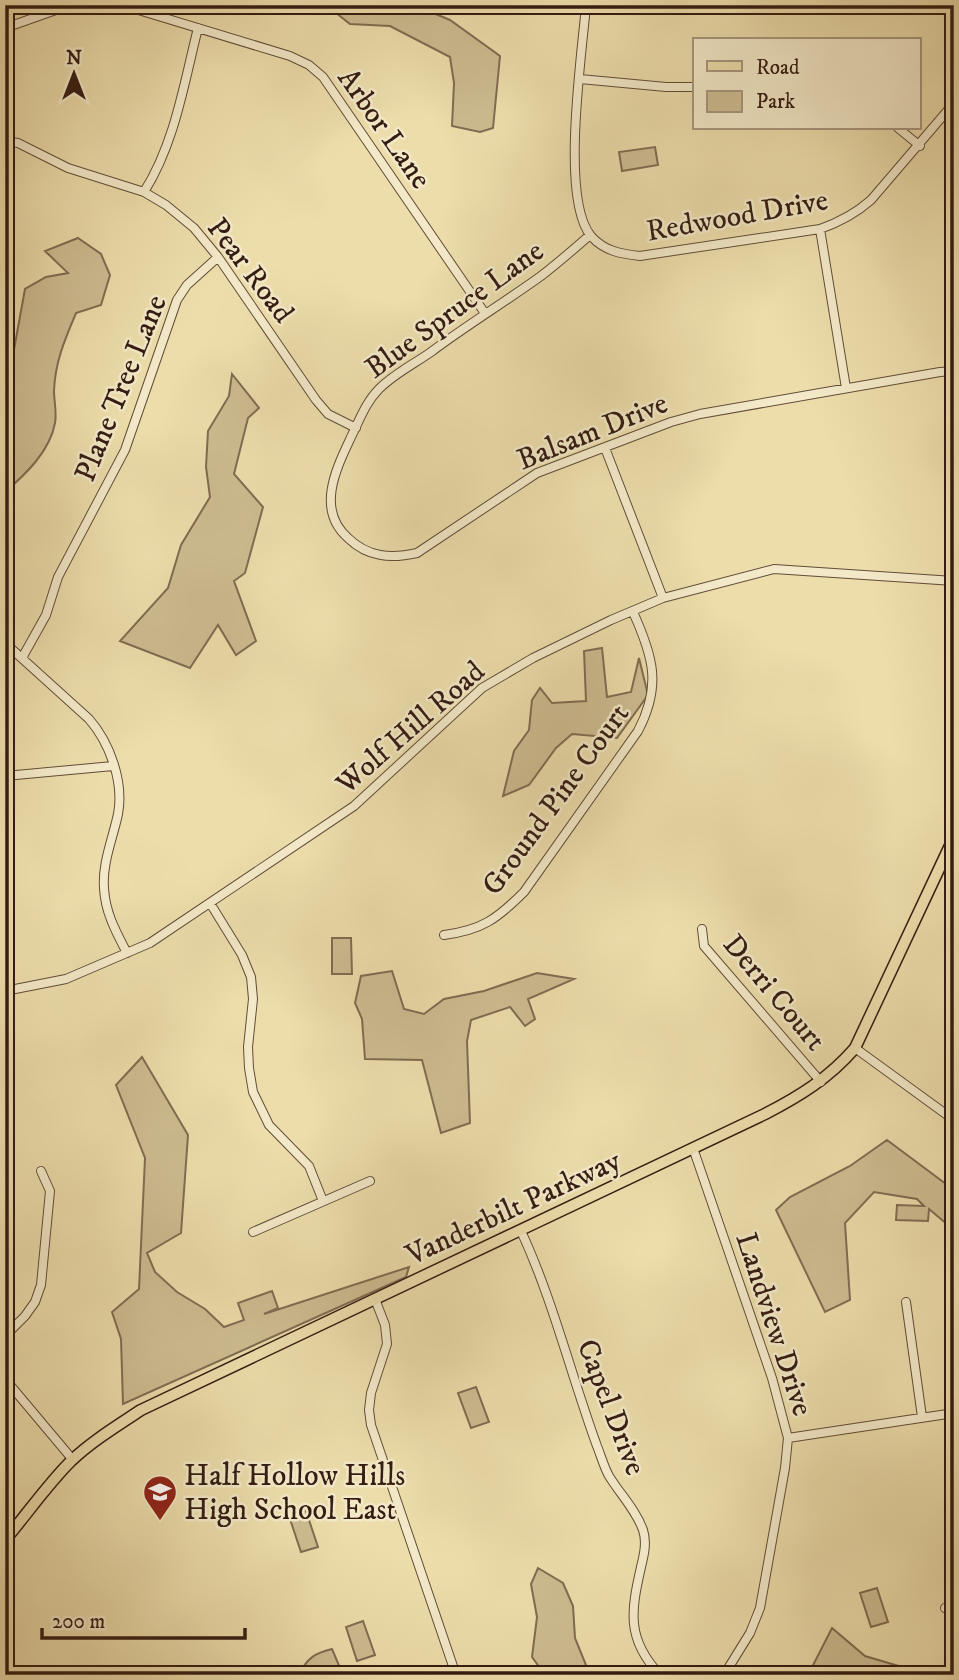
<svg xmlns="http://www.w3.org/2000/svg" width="959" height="1680" viewBox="0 0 959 1680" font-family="'IM FELL DW Pica',serif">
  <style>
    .green { fill: #cdbc91; stroke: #806c52; stroke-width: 2 }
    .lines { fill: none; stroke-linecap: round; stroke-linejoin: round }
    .minor-casing { stroke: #624c38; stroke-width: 10 }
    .major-casing { stroke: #341c12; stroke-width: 13 }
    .minor { stroke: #f3e9c8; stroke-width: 8 }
    .major { stroke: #ecddab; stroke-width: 10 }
    .labels { text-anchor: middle; stroke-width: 5; stroke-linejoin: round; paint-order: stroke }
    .street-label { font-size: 30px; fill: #341c12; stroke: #f3e9c8 }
    .poi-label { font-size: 30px; fill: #341c12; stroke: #f3e9c8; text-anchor: start }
  </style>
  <rect width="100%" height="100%" fill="#ecddab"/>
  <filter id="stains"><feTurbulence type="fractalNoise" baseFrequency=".00286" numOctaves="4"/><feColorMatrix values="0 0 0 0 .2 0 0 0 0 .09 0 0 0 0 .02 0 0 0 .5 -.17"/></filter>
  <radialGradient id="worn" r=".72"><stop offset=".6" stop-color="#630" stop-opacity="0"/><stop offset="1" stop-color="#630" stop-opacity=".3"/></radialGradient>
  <path class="green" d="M326 5H414L450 20 500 56 493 128 480 132 452 126 454 83 450 57 390 26 350 24Z
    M655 147 658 165 622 171 619 152Z
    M78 238 101 254 110 275 101 305 76 313C65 339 55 362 54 391 54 401 57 413 55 423 50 451 26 474 5 492V447L12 433 9 377 25 289 46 277 68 273 45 251Z
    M232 374 259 408 248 418 234 474 263 507 245 573 234 581 256 641 236 655 218 625 190 668 120 641 168 588 181 545 210 497 206 467 208 431 229 396Z
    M602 648 607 697 631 692 639 658 648 695 617 738 572 734 556 748 529 785 503 796 514 751 529 730 532 700 540 688 552 703 586 701 584 651Z
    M332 938H351L352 974H332Z
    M392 971 404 1009 424 1014 444 999 484 991 537 973 574 979 528 999 535 1019 525 1026 510 1007 471 1020 467 1041 470 1123 441 1133 422 1060 365 1059 362 1019 355 1003 361 976Z
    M142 1057 188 1135 181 1233 147 1253 155 1272 177 1292 205 1309 224 1327 244 1320 238 1303 272 1291 278 1308 264 1314 409 1267 406 1277 123 1404 121 1339 112 1312 139 1289 145 1158 116 1085Z
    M887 1140 954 1190V1245L948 1225 929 1209 928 1221 896 1220 897 1205 924 1206 917 1199 874 1192 845 1223 850 1300 825 1312 776 1210 790 1197 850 1166Z
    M476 1387 489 1422 471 1428 458 1393Z
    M305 1508 318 1547 301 1552 288 1513Z
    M538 1568 563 1583 573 1606 575 1638 590 1675H545L532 1657 537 1617 531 1584Z
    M877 1588 888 1622 871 1627 860 1593Z
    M363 1621 375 1655 357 1661 346 1627Z
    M832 1628 865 1656 912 1670 919 1675H808Z
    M332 1649 343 1675H299C307 1658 315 1653 332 1649Z"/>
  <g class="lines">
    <g class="minor-casing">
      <path id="minor" d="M122 5 290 56 309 65 323 77 484 312
        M586 5C582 55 560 199 591 236 604 251 621 254 640 256L820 229C840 222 855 214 871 200L954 103
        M5 28 70 5
        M580 79 666 87H695
        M898 128 920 146
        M5 141 18 143 68 168 144 192 166 205 194 228 218 257 316 400 328 414 356 428
        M144 192C175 143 184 83 198 28
        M820 229 846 388
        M590 235C574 249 558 263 541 276 505 302 467 325 431 352 414 364 394 374 379 389 366 402 360 419 352 435 337 467 315 509 348 538 368 557 390 559 417 553L537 473 671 422 700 414 940 372 954 371
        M605 448 663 598
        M5 643 89 719C110 743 124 782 118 814 113 838 102 863 104 888 105 912 116 932 127 953
        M22 658 46 615 58 577 125 450 177 300 187 285 218 257
        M5 776 113 766
        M210 903 242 955 251 977 253 999 248 1047 249 1068 253 1092 269 1125 309 1166 323 1201
        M702 929 704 946 821 1082
        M444 935C482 930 497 919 524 892L638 731C662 686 653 656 633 612
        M5 991 66 979 150 943 354 806 482 688 533 658 611 620 663 598 774 569 954 581
        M855 1048 954 1120
        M693 1148 772 1378 788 1438 785 1468 760 1608 750 1633 724 1675
        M521 1231C553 1300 571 1375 597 1446 601 1456 604 1467 609 1476 620 1494 636 1510 643 1530 647 1542 644 1555 641 1567 631 1611 626 1639 660 1675
        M253 1232 370 1181
        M375 1299 385 1325 387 1344 371 1393 369 1410 371 1425 456 1675
        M906 1302 922 1417
        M5 1336 25 1316 35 1302 41 1285 50 1191 41 1171
        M5 1379 73 1460
        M788 1438 954 1413
        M945 1608 954 1610"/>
    </g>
    <g class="major-casing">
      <path id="major" d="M5 1540C27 1514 47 1485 71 1461 92 1441 117 1426 141 1410L765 1114C800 1096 829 1078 855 1048L954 837"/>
    </g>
    <use href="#minor" class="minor"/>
    <use href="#major" class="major"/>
  </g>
  <defs>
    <g id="school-pin" transform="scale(1.75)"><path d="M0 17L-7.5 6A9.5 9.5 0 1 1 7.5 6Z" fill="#8f2418" stroke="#f3e9c8"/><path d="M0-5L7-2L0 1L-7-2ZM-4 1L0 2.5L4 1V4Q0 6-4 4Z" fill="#fff"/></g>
  </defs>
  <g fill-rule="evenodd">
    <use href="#school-pin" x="160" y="1492"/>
  </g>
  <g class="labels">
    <g class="street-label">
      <text transform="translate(385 128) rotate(55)" y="10">Arbor Lane</text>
      <text transform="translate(737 215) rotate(-10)" y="10">Redwood Drive</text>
      <text transform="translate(251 270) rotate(53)" y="10">Pear Road</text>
      <text transform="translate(454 309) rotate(-36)" y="10">Blue Spruce Lane</text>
      <text transform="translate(120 388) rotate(-68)" y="10">Plane Tree Lane</text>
      <text transform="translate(592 431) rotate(-22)" y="10">Balsam Drive</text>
      <text transform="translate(410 727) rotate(-41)" y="10">Wolf Hill Road</text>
      <text transform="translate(555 799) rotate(-54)" y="10">Ground Pine Court</text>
      <text transform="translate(775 992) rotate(50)" y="10">Derri Court</text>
      <text transform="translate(513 1207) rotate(-25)" y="10">Vanderbilt Parkway</text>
      <text transform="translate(775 1324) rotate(72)" y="10">Landview Drive</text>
      <text transform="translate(612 1407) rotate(69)" y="10">Capel Drive</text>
    </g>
    <g class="poi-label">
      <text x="184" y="1485">Half Hollow Hills<tspan x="184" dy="34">High School East</tspan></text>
    </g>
  </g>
  <rect width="959" height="1680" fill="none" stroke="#ecddab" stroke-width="28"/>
  <rect x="7" y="7" width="945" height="1666" fill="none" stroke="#341c12" stroke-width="3.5"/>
  <rect x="14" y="14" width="931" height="1652" fill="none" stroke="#341c12" stroke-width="2"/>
  <rect x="693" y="38" width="228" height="91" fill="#f3e9c8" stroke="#a7977f" stroke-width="2"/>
  <rect x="707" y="61" width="35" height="10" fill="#ecddab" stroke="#a7977f" stroke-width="2"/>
  <text x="756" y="74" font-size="21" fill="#341c12">Road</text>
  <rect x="707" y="91" width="35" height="21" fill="#cdbc91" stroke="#a7977f" stroke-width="2"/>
  <text x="756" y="108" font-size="21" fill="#341c12">Park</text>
  <g transform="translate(74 74)" stroke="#f3e9c8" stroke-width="5" paint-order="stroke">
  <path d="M0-5L12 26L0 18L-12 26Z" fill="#341c12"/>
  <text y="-10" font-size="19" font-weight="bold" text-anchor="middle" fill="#341c12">N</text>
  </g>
  <path d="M42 1628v10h203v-10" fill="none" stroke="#341c12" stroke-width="3.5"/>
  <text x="52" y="1628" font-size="21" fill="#341c12" stroke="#f3e9c8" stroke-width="5" paint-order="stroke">200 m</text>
  <rect width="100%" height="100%" filter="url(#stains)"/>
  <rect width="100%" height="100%" fill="url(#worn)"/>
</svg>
